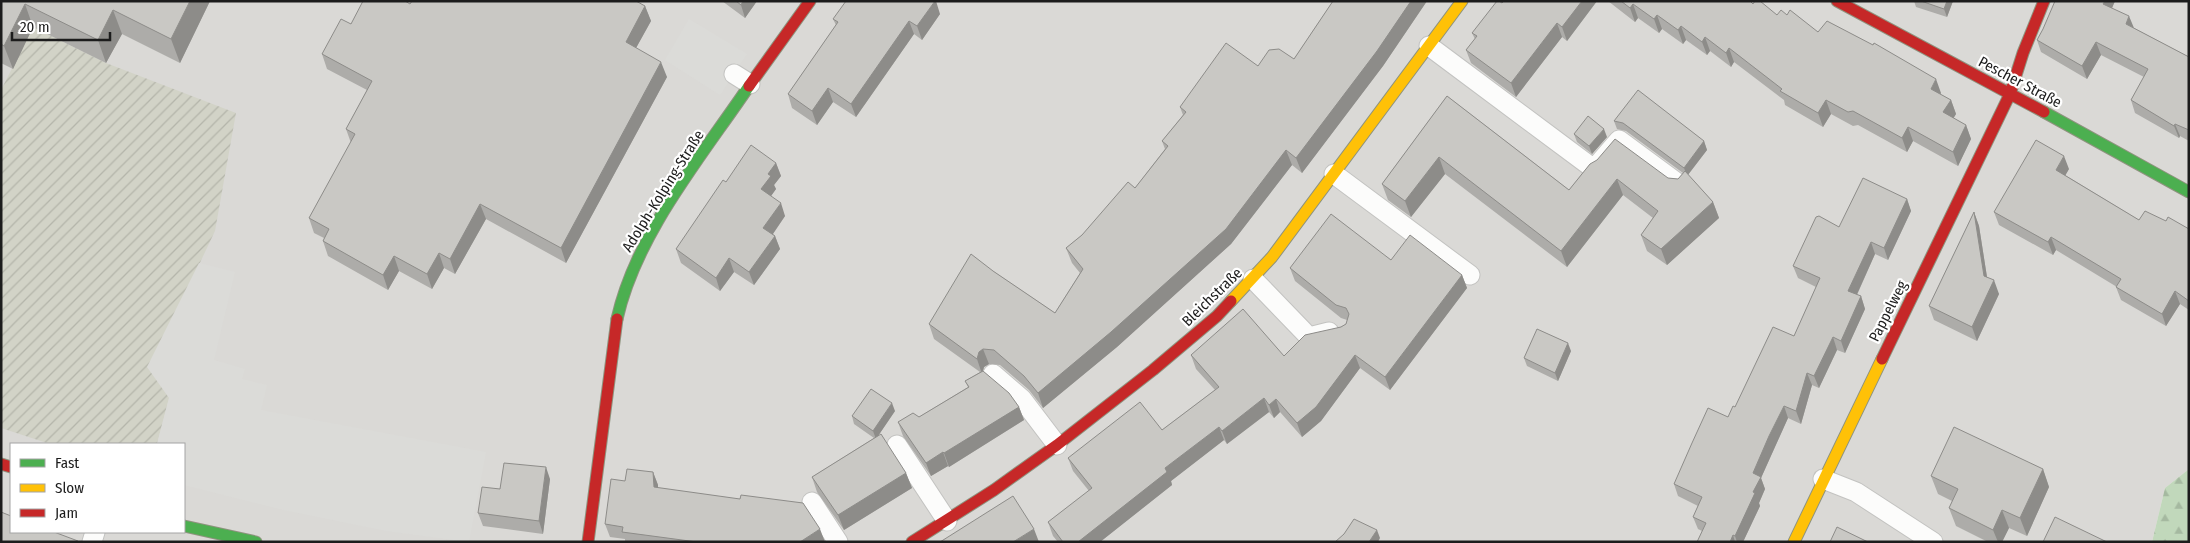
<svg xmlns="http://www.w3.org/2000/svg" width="2190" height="543" viewBox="0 0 2190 543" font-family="'Fira Sans Condensed',sans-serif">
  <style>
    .residential { fill: #dad9d6; fill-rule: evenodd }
    .construction { fill: url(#construction-furrows) }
    .forest { fill: url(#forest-firs) }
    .parking { fill: #dbdbd8 }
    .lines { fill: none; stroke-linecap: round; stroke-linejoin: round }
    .lane-casing { stroke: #c3c3c1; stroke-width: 21 }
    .fast-casing { stroke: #8e937e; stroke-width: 13 }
    .slow-casing { stroke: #8e937e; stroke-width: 13 }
    .jam-casing { stroke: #8e937e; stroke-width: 13 }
    .lane { stroke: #fcfcfb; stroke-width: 19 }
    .fast { stroke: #4caf50; stroke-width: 11 }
    .slow { stroke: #ffc107; stroke-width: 11 }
    .jam { stroke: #c62828; stroke-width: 11 }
    .wall { fill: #adaca9 }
    .shaded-wall { fill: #8d8c89 }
    .building { fill: #c9c8c4; stroke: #8d8c89 }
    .labels { text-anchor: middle; stroke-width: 4.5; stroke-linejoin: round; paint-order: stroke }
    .street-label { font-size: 15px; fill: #1c1c1c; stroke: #fff }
  </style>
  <defs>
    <pattern id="construction-furrows" width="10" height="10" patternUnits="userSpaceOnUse" patternTransform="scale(1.25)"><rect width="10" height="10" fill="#d2d3c7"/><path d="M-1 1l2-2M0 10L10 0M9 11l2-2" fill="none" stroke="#b4b5aa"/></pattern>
    <pattern id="forest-firs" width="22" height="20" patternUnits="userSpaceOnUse" patternTransform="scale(1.25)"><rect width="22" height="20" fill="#c1d8bb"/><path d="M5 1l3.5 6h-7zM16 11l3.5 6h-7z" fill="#a5b9a0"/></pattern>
  </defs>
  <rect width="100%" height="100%" fill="#ebeae5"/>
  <path class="residential" d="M1 1H2189V469L2165 488 2152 542H1ZM11 444H184V532H11Z"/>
  <path class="construction" d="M33 27 106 63 236 113 215 231 188 288 169 398 157 444H50L1 428V90Z"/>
  <path class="forest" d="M2189 469V542H2152L2165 488Z"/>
  <path class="parking" d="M689 19 747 54 720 95 665 60Z
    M199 263 235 272 214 360 245 369 242 379 267 385 261 410 486 452 469 542 386 531 279 509 184 485V444H157L169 398 147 367Z"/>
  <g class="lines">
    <g class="lane-casing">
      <path id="lane" d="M1429 46 1594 169 1619 140 1680 185
        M734 74 750 84
        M1334 174 1470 275
        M1253 279 1309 337 1329 332
        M993 374 1022 399 1057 445
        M897 445 947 521
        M1823 479 1856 492 1933 542
        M812 502 838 542
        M92 542 95 532"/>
    </g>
    <g class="fast-casing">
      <path id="fast" d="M2044 112 2189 192
        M617 319C636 234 701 157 749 86
        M184 526 256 542"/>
    </g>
    <g class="slow-casing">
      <path id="slow" d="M1231 301 1272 257 1462 1
        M1794 542 1882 359"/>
    </g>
    <g class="jam-casing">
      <path id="jam" d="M1837 1 2044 112
        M749 86 810 1
        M1882 359 2010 94 2023 53 2044 1
        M1 464 11 467
        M588 542 617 319
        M912 542 994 490 1057 445 1153 370 1217 316 1231 301"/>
    </g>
    <use href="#lane" class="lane"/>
    <use href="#fast" class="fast"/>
    <use href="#slow" class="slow"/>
    <use href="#jam" class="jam"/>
  </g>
  <path class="wall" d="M1 1H210L180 63 122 34 106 63 33 27 13 69 1 63Z
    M722 1H757L745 18Z
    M1333 1H1427L1383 66 1302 173 1292 165 1231 244 1117 347 1043 408 1029 390 1000 365 989 364 984 367 983 371 1019 407 1024 420 949 467 948 466 931 476 903 436 898 422 919 417 968 387 965 381 980 372 934 339 929 324 993 271 1055 313 1080 273 1072 263 1066 248 1082 235 1135 188 1165 149 1162 141 1183 115 1180 107 1258 66 1294 59Z
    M1597 1 1567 41 1562 37 1516 97 1471 63 1466 50 1475 39 1472 33 1502 3Z
    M1608 1H1750L1753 4 1777 15H1787L1818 32 1941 93 1940 94 1951 100 1956 114 1953 118 1966 125 1971 139 1958 166 1913 141 1907 152 1858 125 1853 126 1831 114 1823 127 1785 105 1784 100 1734 62 1731 67 1710 51 1707 55 1686 40 1683 44 1662 29 1659 33 1638 18 1635 22Z
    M1914 1H1953L1947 17 1916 7Z
    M2115 1 2112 8 2134 28 2189 57V141L2180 136 2179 138 2135 113 2131 100 2144 77 2101 55 2087 79 2041 52 2037 40Z
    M410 4 645 6 651 21 636 48 667 77 566 263 486 219 455 274 444 268 432 289 399 271 388 290 328 256 323 241 324 238 314 233 309 218 351 143 346 129 367 90 327 69 322 54 351 24Z
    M940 14 922 40 914 34 856 117 833 102 817 125 792 108 788 94 836 25 833 19Z
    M1447 96 1569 190 1590 164 1668 178 1678 179 1683 173 1626 131 1617 129 1614 121 1704 141 1707 150 1688 175 1713 202 1719 218 1667 265 1647 251 1641 235 1653 218 1623 195 1567 267 1445 174 1411 217 1388 200 1382 184Z
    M1574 134 1607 137 1592 154 1577 142Z
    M776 163 781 176 774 185 776 189 771 196 785 216 773 234 775 236 780 249 754 285 734 272 720 291 681 263 676 249 726 182Z
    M2069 169 2065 175 2139 220 2166 221 2189 229V310L2180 304 2166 326 2121 300 2116 287H2117L2056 250 2053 255 1999 225 1994 212Z
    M1907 199 1911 211 1888 260 1875 254 1857 295 1861 296 1865 309 1845 353 1837 350 1819 388 1812 385 1801 424 1788 418 1761 478 1765 489 1759 503 1760 506 1743 542H1697L1702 531 1698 529 1693 517 1698 506 1678 496 1674 484 1728 417 1735 407 1794 336 1816 287 1798 278 1793 266 1839 227Z
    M1974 212 1979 226 1987 277 1999 294 1977 341 1934 320 1929 306Z
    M1391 260 1462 275 1467 288 1390 390 1360 368 1321 421 1302 437 1280 412 1274 418 1269 412 1227 444 1224 440 1171 481 1172 485 1100 542H1058L1053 536 1048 522 1089 491 1073 471 1068 458 1162 430 1215 390 1196 369 1191 355 1284 356 1346 324 1347 320 1341 318 1295 281 1290 268Z
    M1571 351 1558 381 1527 366 1524 358Z
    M895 411 878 436 906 473 912 488 844 530 817 492 812 477 874 438 854 424 852 416Z
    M2043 469 2049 487 2027 536 2009 528 2002 542H1988L1956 526 1949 508 1952 501 1938 494 1931 476Z
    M653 472 658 485V488L825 542H625V539L610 537 605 524 625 481Z
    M550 479 543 534 483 526 478 513 500 489Z"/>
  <path class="shaded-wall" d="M190 1H210L180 63 171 39Z
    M743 1H757L745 18 741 5Z
    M935 1H936L940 14 922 40 917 26Z
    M1411 1H1427L1383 66 1302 173 1296 158Z
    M1582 1H1597L1567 41 1562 27Z
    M1947 1H1953L1947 17 1944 9Z
    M2105 1H2115L2108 17 2103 4Z
    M25 4 33 27 13 69 4 46Z
    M1633 4 1638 18 1635 22 1630 8Z
    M645 6 651 21 631 57 626 42Z
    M113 10 122 34 106 63 98 40Z
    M1657 15 1662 29 1659 33 1654 19Z
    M2129 16 2134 28 2126 24Z
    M909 21 914 34 856 117 851 104Z
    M1557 23 1562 37 1516 97 1511 83Z
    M1681 26 1686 40 1683 44 1678 30Z
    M1705 37 1710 51 1707 55 1702 42Z
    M2096 42 2101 55 2087 79 2082 66Z
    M1729 48 1734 62 1731 67 1726 53Z
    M661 62 667 77 566 263 561 248Z
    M1936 79 1941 93 1936 103 1931 89Z
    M828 88 833 102 817 125 812 111Z
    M1826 100 1831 114 1823 127 1818 113Z
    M1951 100 1956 114 1949 126 1943 112Z
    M2175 124 2180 136 2179 138 2174 126Z
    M1966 125 1971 139 1958 166 1953 152Z
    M1908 127 1913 141 1907 152 1902 138Z
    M1604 129 1607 137 1592 154 1589 146Z
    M1704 141 1707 150 1687 176 1684 168Z
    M1286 150 1292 165 1231 244 1117 347 1043 408 1038 393Z
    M2064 156 2069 169 2061 183 2056 170Z
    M1439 157 1445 174 1411 217 1405 201Z
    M776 163 781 176 774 185 776 189 766 203 761 189 768 174Z
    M1617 179 1623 195 1567 267 1561 251Z
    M1907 199 1911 211 1888 260 1884 248Z
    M1713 202 1719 218 1667 265 1661 249Z
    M781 203 785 216 768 241 763 228Z
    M480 204 486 219 455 274 450 259Z
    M1974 212 1979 226 1989 290 1984 276Z
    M775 236 780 249 754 285 749 272Z
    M2051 237 2056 250 2053 255 2048 242Z
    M1871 242 1875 254 1853 303 1848 291Z
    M439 253 444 268 432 289 427 274Z
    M394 256 399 271 388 290 383 275Z
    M729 258 734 272 720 291 716 278Z
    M1462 275 1467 288 1390 390 1385 377Z
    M1994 280 1999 294 1977 341 1972 327Z
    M2175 291 2180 304 2166 326 2162 314Z
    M1861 296 1865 309 1845 353 1841 341Z
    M1833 337 1837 350 1819 388 1814 376Z
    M1568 343 1571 351 1558 381 1555 373Z
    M983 349 989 364 984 367 982 374 977 359 979 352Z
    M1355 355 1360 368 1321 421 1302 437 1297 423Z
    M1807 373 1812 385 1801 424 1796 411Z
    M1264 398 1269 412 1227 444 1222 431Z
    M1276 399 1280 412 1274 418 1269 405Z
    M892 403 895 411 876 439 873 431Z
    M1784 406 1788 418 1761 478 1765 489 1759 503 1760 506 1743 542H1737L1735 536 1753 492V473L1769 436Z
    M1019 407 1024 420 949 467 944 453Z
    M1219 427 1224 440 1171 481 1172 485 1100 542H1078L1165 468Z
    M943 452 948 466 931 476 926 463Z
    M546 467 550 479 543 534 539 521Z
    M2043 469 2049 487 2027 536 2020 518Z
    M653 472 658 485V500L654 487Z
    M906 473 912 488 844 530 838 515Z
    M2002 510 2009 528 2002 542H1998L1993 530Z
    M820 529 825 542H800Z
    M1034 529 1039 542H1013Z
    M1377 530 1380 538 1378 542H1369Z
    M1733 535 1735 542H1730Z"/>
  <path class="building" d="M1 1H190L171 39 113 10 98 40 25 4 4 46 1 44Z
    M363 1H405L410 4 412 1H636L645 6 626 42 661 62 561 248 480 204 450 259 439 253 427 274 394 256 383 275 323 241 329 229 309 218 355 134 346 129 372 81 322 54 341 19 351 24Z
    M736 1H743L741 5Z
    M846 1H935L917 26 909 21 851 104 828 88 812 111 788 94 838 22 833 19Z
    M1333 1H1411L1377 51 1296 158 1286 150 1226 229 1111 332 1038 393 1024 376 994 350 983 349 979 352 977 359 929 324 971 254 993 271 1055 313 1083 269 1066 248 1082 235 1128 182 1135 188 1168 146 1162 141 1186 112 1180 107 1226 43 1258 66 1269 50 1279 49 1294 59Z
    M1497 1H1499L1502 3 1504 1H1582L1562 27 1557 23 1511 83 1466 50 1477 36 1472 33Z
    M1621 1H1750L1753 4 1755 1H1760L1777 15 1781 10 1787 15 1790 10 1818 32 1827 21 1873 45 1874 43 1936 79 1931 89 1951 100 1943 112 1966 125 1953 152 1908 127 1902 138 1853 111 1848 112 1826 100 1818 113 1780 91 1782 89 1729 48 1726 53 1705 37 1702 42 1681 26 1678 30 1657 15 1654 19 1633 4 1630 8Z
    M1921 1H1947L1944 9Z
    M2055 1H2105L2103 4 2129 16 2126 24 2189 57V130L2175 124 2174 126 2131 100 2148 69 2096 42 2082 66 2037 40 2043 29Z
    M1638 90 1704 141 1684 168 1623 123 1614 121Z
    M1447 96 1569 190 1590 164 1597 160 1615 139 1668 178 1678 179 1685 171 1713 202 1661 249 1641 235 1658 211 1617 179 1561 251 1439 157 1405 201 1382 184Z
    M1588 116 1604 129 1589 146 1574 134Z
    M2036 140 2064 156 2056 170 2139 220 2145 211 2166 221 2168 217 2189 229V301L2175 291 2162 314 2116 287 2121 279 2051 237 2048 242 1994 212Z
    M751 145 776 163 768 174 771 176 761 189 781 203 763 228 775 236 749 272 729 258 716 278 676 249 723 180 726 182Z
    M1863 178 1907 199 1884 248 1871 242 1848 291 1861 296 1841 341 1833 337 1814 376 1807 373 1796 411 1784 406 1769 436 1753 473 1761 477 1753 492 1755 493 1735 536 1733 535 1730 542H1697L1706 523 1693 517 1702 497 1674 484 1692 443 1708 408 1728 417 1733 406 1735 407 1773 327 1794 336 1820 278 1793 266 1816 217 1819 216 1839 227Z
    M1974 212 1984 276 1994 280 1972 327 1929 306Z
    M1331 214 1391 260 1410 235 1462 275 1385 377 1355 355 1316 407 1297 423 1276 399 1269 405 1264 398 1222 431 1219 427 1165 468 1167 472 1078 542H1063L1048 522 1092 488 1068 458 1140 402 1162 430 1219 387 1191 355 1243 309 1284 356 1305 335 1341 327 1346 324 1349 314 1346 308 1336 305 1290 268Z
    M1537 329 1568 343 1555 373 1524 358Z
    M983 371 1009 393 1019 407 944 453 943 452 926 463 898 422 913 413 919 417 969 387 965 381Z
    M871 389 892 403 873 431 852 416Z
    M1954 427 2043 469 2020 518 2002 510 1993 530 1949 508 1958 489 1931 476Z
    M881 434 906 473 838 515 812 477Z
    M504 463 546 467 539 521 478 513 482 487 500 489Z
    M627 469 653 472 654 487 740 499 741 495 803 503 820 529 800 542H697L622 532 623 527 605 524 611 479 625 481Z
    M1013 496 1034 529 1013 542H940Z
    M1 512 11 516V532H54L78 541V542H1Z
    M2055 517 2107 542H2043Z
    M1354 519 1377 530 1369 542H1335L1344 534Z
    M1837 527 1868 542H1830Z"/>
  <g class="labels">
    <g class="street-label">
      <text transform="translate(2020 82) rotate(28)" y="5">Pescher Straße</text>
      <text transform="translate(663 191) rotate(-58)" y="5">Adolph-Kolping-Straße</text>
      <text transform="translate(1212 297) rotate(-44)" y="5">Bleichstraße</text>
      <text transform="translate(1888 311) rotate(-63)" y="5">Pappelweg</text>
    </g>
  </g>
  <rect width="2190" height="543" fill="none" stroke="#1c1c1c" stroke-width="5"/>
  <rect x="10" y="443" width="175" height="90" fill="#ffffff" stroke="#a4a4a4"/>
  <rect x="20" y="459" width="25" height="8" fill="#4caf50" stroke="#a4a4a4"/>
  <text x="55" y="468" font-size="15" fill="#1c1c1c">Fast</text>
  <rect x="20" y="484" width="25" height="8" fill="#ffc107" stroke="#a4a4a4"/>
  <text x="55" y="493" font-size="15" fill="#1c1c1c">Slow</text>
  <rect x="20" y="509" width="25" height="8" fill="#c62828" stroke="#a4a4a4"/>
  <text x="55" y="518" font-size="15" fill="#1c1c1c">Jam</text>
  <path d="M12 32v8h98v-8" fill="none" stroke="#1c1c1c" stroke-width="2.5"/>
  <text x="20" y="32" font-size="15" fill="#1c1c1c" stroke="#ffffff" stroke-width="4" paint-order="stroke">20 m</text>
</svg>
